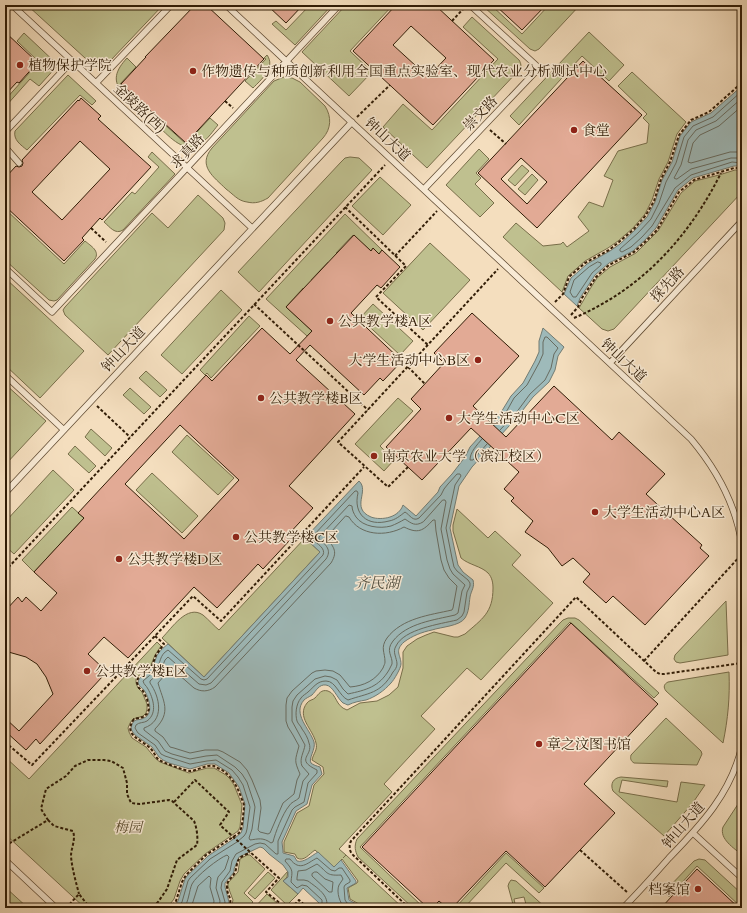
<svg xmlns="http://www.w3.org/2000/svg" width="747" height="913" viewBox="0 0 747 913" font-family="Cardo,'Noto Serif SC',serif">
  <style>
    .green { fill: #bfc08f; stroke: #786e4a }
    .water { fill: #9ebaba; stroke: #727b72 }
    .lines { fill: none; stroke-linecap: round; stroke-linejoin: round }
    .shore { stroke: #676b60; stroke-width: 1 }
    .building { fill: #e2aa95; stroke: #301c06; fill-rule: evenodd }
    .service-casing { stroke: #614c34; stroke-width: 7 }
    .path { stroke: #301c06; stroke-width: 2; stroke-dasharray: 3 2; stroke-linecap: butt }
    .service { stroke: #f8ead5; stroke-width: 5.5 }
    .poi-dot { fill: #8f2418; stroke: #f8ead5; stroke-width: 1.5 }
    .labels { text-anchor: middle; stroke-width: 3; stroke-linejoin: round; paint-order: stroke }
    .poi-label { font-size: 14px; fill: #301c06; stroke: #f8ead5; text-anchor: start }
    .street-label { font-size: 14px; fill: #301c06; stroke: #f8ead5 }
    .park-label { font-size: 14px; font-style: italic; fill: #5b4d2f; stroke: #f8ead5 }
    .water-label { font-size: 15px; font-style: italic; fill: #565345; stroke: #f8ead5 }
  </style>
  <rect width="100%" height="100%" fill="#f4debe"/>
  <filter id="stains"><feTurbulence type="fractalNoise" baseFrequency=".005" numOctaves="4"/><feColorMatrix values="0 0 0 0 .2 0 0 0 0 .09 0 0 0 0 .02 0 0 0 .5 -.17"/></filter>
  <radialGradient id="worn" r=".72"><stop offset=".6" stop-color="#630" stop-opacity="0"/><stop offset="1" stop-color="#630" stop-opacity=".3"/></radialGradient>
  <path class="green" d="M27 5H163L111 60C102 65 94 65 85 58Z
    M310 5H332L295 45 272 24 276 21 286 30Z
    M346 5H393L350 51 372 72 349 96 302 52Z
    M484 5H491L522 34 549 5H580L539 49 535 51 530 49 483 6Z
    M472 17 519 60C521 63 522 67 519 70L427 168 383 127 403 104 432 130 498 59 463 27Z
    M589 32 624 65 609 81 582 56 519 125 510 116Z
    M24 33 58 65 39 86 30 79 5 107V100L39 62 17 41Z
    M267 55C276 67 261 80 253 88L245 81 266 59 264 58Z
    M127 58 136 67 120 84 126 91 124 94C111 81 116 70 127 58Z
    M632 72 686 122 677 134 668 162 659 179 652 200 645 214 633 228 618 241 608 248 585 261 568 276 562 292 503 237 516 223 543 246 561 244 563 242 567 247 589 231 578 217 589 202 603 207 613 180 604 176 618 151 647 143 649 124 643 118 647 114 618 86Z
    M68 75 96 101 92 105 80 95 27 150C21 145 13 140 15 131Z
    M284 77 292 78 300 82 325 106C332 117 331 129 323 138L268 198C261 202 255 204 247 202 238 201 233 194 226 189 214 177 197 166 212 148L274 81Z
    M210 118 218 125C213 131 208 139 201 143 185 155 170 137 159 127L163 123 186 144Z
    M479 149 489 159 476 173 481 178 475 184 494 203 480 217 446 185Z
    M152 152 175 174 123 230C115 235 110 227 104 222L132 192 135 194 159 167 148 157Z
    M350 157 359 158 372 170 259 292 238 272 341 162 345 158Z
    M522 165 529 171 515 186 508 180Z
    M735 170H742V192L614 329 608 331 602 329 579 308 590 289 597 278 610 267 636 253 658 231 681 193 695 181 719 175Z
    M532 174 538 180 525 195 518 189Z
    M380 177 411 205 383 235 352 206Z
    M198 195 223 218 225 223 224 230 108 355 65 315 63 310 65 307 152 213 168 228Z
    M5 209 64 264 85 241C91 246 100 251 95 259L57 300 54 301 49 300 5 260Z
    M345 214 382 250 379 254 373 248 371 251 353 235 336 253 354 269 346 278 328 262 311 280 329 296 321 304 303 288 286 307 312 331 307 336 266 299Z
    M430 243 470 280 423 330 383 293Z
    M5 278 84 351 40 398 5 365Z
    M221 290 242 310 182 374 161 355Z
    M373 304 413 341 400 355 360 318Z
    M249 316 260 326 211 378 207 373 205 375 200 370Z
    M146 371 167 390 160 397 139 378Z
    M5 384 46 421 5 465Z
    M130 388 151 407 144 414 123 395Z
    M398 398 413 411 380 446 394 460 384 471 355 444Z
    M91 429 112 448 105 456 85 437Z
    M187 435 234 478 218 495 172 452Z
    M75 446 96 466 89 473 68 454Z
    M53 470 74 490 14 554 5 546V522Z
    M152 473 198 516 182 533 136 490Z
    M72 507 84 518 34 572 22 560Z
    M457 509 488 538 495 531 521 555 512 565 553 603 481 680 467 668 421 716 435 729 384 784 392 792 339 849 346 855 343 858 346 855 403 908H366L350 899 348 888 357 883 358 881 342 859 334 867 315 850C309 854 304 862 297 858L295 854 284 852V842L297 813 309 806 314 785 324 774 323 767 312 760C313 754 318 750 316 743 313 729 296 717 307 703 309 700 313 700 315 698 319 694 321 689 328 691 337 694 335 706 347 710L360 703 377 701 389 695 398 687 403 668V652L407 646 417 639 426 635 434 632 454 637H458L465 634C482 619 493 613 493 588 493 583 492 577 488 573 481 566 469 565 461 558L453 531V525Z
    M305 538 320 552 204 677 162 638C172 628 187 604 203 615 209 620 214 626 219 630Z
    M726 601 728 655 680 663 676 662 674 659 675 655Z
    M568 618H575L579 620 659 693 654 698 570 622 360 847 424 908H413L358 857C355 851 354 846 357 839L560 623 563 620Z
    M157 642 161 646 155 655 151 665 136 678V683L138 688 142 692 147 704V709L146 713 143 716 133 719 130 723 128 728 129 732 132 738 146 747 156 759 160 762 189 773 207 768H214L226 775 230 779 234 785 242 805 240 827 238 831 205 854 184 874 180 881 174 899 167 908H85L5 834V757L29 779Z
    M729 672C730 697 728 719 723 743L666 691C663 687 664 684 668 682Z
    M666 718 701 751 702 754 697 765 634 763C631 761 630 759 631 755Z
    M621 777 668 781 667 787 622 780 619 792 677 802 681 782 705 785 692 804 664 836 613 791C610 784 613 778 621 777Z
    M742 798V855C734 848 719 839 723 827Z
    M506 853 544 888 539 893 506 863 464 908H455Z
    M247 855H250L265 869 244 893 253 902 247 908H231L233 900 230 892 228 886V883L238 872 240 859Z
    M699 859 705 860 742 894V908L697 866 669 897 664 892 694 861Z
    M288 871 287 877 283 881 298 894 287 905 271 890Z
    M268 872 275 878 255 899 248 893Z
    M511 880 516 881 546 908H527L524 897 514 899 516 908H514L508 886 509 883Z
    M5 887 28 908H5Z
    M267 894 278 904 274 908H254Z"/>
  <path class="water" d="M742 86V166H734L693 178 678 190 656 228 645 240 633 251 609 263 595 275 580 298 577 306 564 294 571 278 587 264 610 251 620 244 635 230 647 217 655 202 662 180 672 162 680 136 691 122 711 113Z
    M543 328 564 347 558 356 555 370 549 382 533 397 519 415 472 467 459 486 450 528 458 565 463 572 473 580C475 587 471 591 470 597 469 604 469 612 465 618 460 626 441 627 432 630 422 632 412 636 404 642 394 651 401 655 401 664 401 668 394 680 391 683 384 691 375 697 366 700 360 701 354 702 348 705 347 705 344 703 343 703 337 698 333 686 326 685 319 684 316 691 312 695 309 697 306 698 304 700 292 714 310 729 314 742 316 749 308 759 311 763 313 765 317 766 320 767L322 774 312 785 307 804 296 811 282 842 283 851V853L294 856 297 861C304 863 311 856 318 852L334 867 341 860 356 881V883L347 888 349 900 364 908H314L319 903 303 888 298 894 283 881 288 877V872L283 865 269 854 263 848 260 847 239 857 234 869V872L225 883V887L229 902 227 908H173L178 901 185 879 187 876 208 856 235 838 241 833 243 828 245 804 239 787 229 773 215 764H207L190 769 169 763 163 760 159 757 152 747 135 735 132 731 131 728 132 724 134 721C137 719 141 720 144 718 154 714 149 697 144 690 142 688 139 686 138 683 138 676 149 672 153 667 154 664 155 661 156 658 158 652 163 648 168 644L204 677 320 552 305 538 359 481C370 491 350 508 371 517 376 519 384 519 390 517 396 515 401 511 403 505L416 516 438 492 440 487 452 474 465 457 470 447 500 414 511 396 523 383 535 361 539 352V341Z"/>
  <g class="lines">
    <path class="shore" d="M742 91 713 117 693 126 684 137 676 163 666 182 659 203 651 219 638 233 620 249V251L622 252 631 247 642 237 652 226 675 188 691 175 732 162 742 163
      M742 98 716 121 696 130 688 140 681 165 674 178 676 179H677L691 169 731 158H742
      M742 106 719 126 700 135 693 143 688 162 691 163 730 152H742
      M598 262 601 263V265L592 273 576 297H573L570 292 574 280 589 267Z
      M495 425 504 416 514 398 527 385 539 363 543 354V342L545 337H547L558 348 554 354 551 368 545 380 530 394 516 413 500 430
      M482 439C477 445 470 452 470 460H473L487 444
      M443 500H445L446 502 441 529 447 560 450 569 453 574 465 585 462 591 458 613 455 615C434 620 407 623 393 641 385 651 393 656 392 664 391 666 390 668 389 670 379 687 366 690 348 694L343 689 337 680 331 677 325 676 315 679 297 695 293 701 292 707V721L305 745C304 752 299 759 302 766 304 769 307 771 309 774L303 781 299 798C296 801 291 802 289 806 283 813 275 833 273 842L271 843C263 837 258 839 250 840L249 838 252 829 255 807 254 803 247 782 242 774 235 767 217 755 206 756 190 759 172 754 165 751 158 741 144 730V728C165 721 160 697 150 683V681L160 672 165 660 168 657 199 684 206 685 211 683 326 559C332 550 326 545 319 539V537L349 505 352 506C352 510 354 514 356 517 363 527 380 529 391 526 396 524 400 522 405 519 411 523 415 527 423 522Z
      M346 516 349 517C360 536 386 537 404 527 418 534 423 531 433 520H435L436 531 441 560 444 570 449 578 457 586 453 608 452 610C430 615 402 618 387 638 380 648 385 652 385 662 385 664 384 665 383 668 376 680 364 686 350 687L340 675 333 671 325 670 316 671 312 673 292 691 287 698 286 705V721L288 727 293 735 299 746C295 761 294 760 300 774L297 780 294 794 288 799 283 803 270 833 268 834 260 832 258 830 261 808 260 800 252 780 247 770 240 762 223 752 218 750H205L190 753 174 748 170 747 163 737 155 731V729C172 712 163 701 158 683L164 676 168 668 170 667 194 688C201 692 208 692 215 687L331 563C339 550 332 547 327 537Z
      M315 872H317L325 879 333 882 332 892H329L312 876V874Z
      M178 908 182 902 188 881 190 878 210 859 237 842 244 836 246 833 247 829 250 807 243 785 238 777 232 770 216 760 207 761 190 764 165 756 161 754 155 745 138 733 135 728 136 725C139 722 144 723 147 721 158 713 153 698 148 689 146 685 144 685 143 681 147 677 152 674 156 670 161 663 159 655 168 650L201 679 204 680 207 679 323 555C326 548 317 544 312 539V537L355 491H357L358 493C353 514 367 527 389 521 395 520 400 516 405 512 410 515 413 522 419 518L441 495 444 489 448 484 457 474H460L461 476 455 485 446 528 452 558 454 567 457 571 468 580 470 583V586L467 592 464 612 462 616 457 620C440 624 404 629 396 646 392 652 397 658 397 664 397 667 395 670 393 672 381 694 368 693 348 700 339 696 336 681 326 681 317 681 314 687 308 692 306 694 303 695 301 698 296 704 295 714 297 721 298 724 301 726 302 729 305 733 308 738 309 743 314 756 294 759 317 770V773L308 783 304 802 295 807 292 810 278 841V854H276L265 844 260 843 255 844 236 854 232 861 230 871 222 882 221 888 225 902 224 908
      M184 908C189 901 189 891 192 884 196 876 219 858 227 855L229 857 225 869 218 877 217 881 216 888 220 901 219 908
      M191 908 198 886 209 876 211 878 210 887 214 901 213 908
      M319 908 322 904V900L307 886 302 885 297 888 291 882C292 871 294 871 285 861L286 859H290C300 872 307 863 317 858L331 870 335 871 339 868H342L350 880V882L345 885 344 887 345 900 347 903 355 908
      M326 908C331 896 316 887 308 881L304 880H297V878L298 871 306 870 317 864C328 872 325 876 341 875L343 879C342 881 340 883 339 885 336 892 340 904 345 908"/>
  </g>
  <path class="building" d="M195 5H206L264 59 186 143 121 84 146 57H145Z
    M267 5H303L286 23Z
    M396 5H435L494 60 433 125 353 51ZM411 26 446 58 428 77 393 45Z
    M495 5H546L522 30Z
    M5 32 36 61 35 62 37 63 19 83 17 82 5 95Z
    M583 61 642 115 537 228 478 173ZM521 158 547 182 527 204 501 179Z
    M81 98 101 116 98 119 151 167 102 220 100 218 82 238 84 240 64 261 5 206V178L16 166 19 167 22 166 23 163 22 160 78 100 79 101ZM80 141 110 169 62 220 32 192Z
    M354 235 371 251 373 248 379 254 382 250 400 267 381 288 377 285 351 313 402 361 383 381 380 378 364 395 310 345 296 360 355 414 289 486 313 508 286 537 290 540 263 569 258 564 217 608 194 587 128 658 104 637 88 654 103 668 98 672 103 676 40 744 36 739 26 750 5 731V718L19 731 53 694 46 677 37 664 26 657 5 651V611L18 597 22 602 26 597 41 611 57 593 34 572 84 518 78 513 206 375 212 381 262 328 290 354 312 331 286 307ZM180 425 239 480 184 539 125 484Z
    M472 313 519 356 473 406 506 437 554 386 612 440 619 432 665 474 646 494 702 545 700 548 709 556 645 625 613 596 606 603 583 582 590 574 573 558 562 566 548 548 525 532 533 521 511 501 514 498 504 489 519 472 471 428 422 480 386 447 421 409 411 399 444 363 434 353Z
    M571 623 658 704 584 784 615 813 545 887 506 851 452 908H447L439 901 432 908H428L362 847Z
    M697 869 739 908H661Z"/>
  <g class="lines">
    <g class="service-casing">
      <path id="service" d="M12 5 252 228
        M226 5 691 439C717 470 736 505 742 545
        M96 83 171 5
        M5 132 72 61
        M5 147 19 163
        M424 189 539 68 470 5
        M5 268 52 312 339 5
        M610 363 742 221
        M5 375 64 430
        M5 493 352 122
        M693 833 742 878
        M5 860 56 908
        M623 908C639 892 654 875 669 858 702 824 731 793 742 746"/>
    </g>
    <path class="path" d="M452 21 464 8
      M225 101 233 108
      M357 117 390 85
      M490 130 506 144
      M345 207 406 266 376 297 428 345
      M91 228 106 242
      M395 256 437 211
      M555 302 563 294 569 277 585 263 609 250 619 242 634 229 646 215 654 201 661 179 670 162 679 135 691 120 709 112 737 87 742 83
      M254 304 368 410
      M571 315 578 307 582 298 596 277 609 265 634 252 646 241 657 230 679 192 694 180 734 168H742
      M574 318C642 289 689 237 721 173
      M408 367 425 384
      M97 406 130 437
      M408 467 388 487 338 442 498 269
      M5 571 385 165
      M155 636 164 644 156 655 152 666 138 678 137 683 139 688 143 691 147 699 149 709 147 714 143 717 134 719C122 736 142 739 151 749 154 752 155 756 158 759 163 763 183 770 190 771 197 771 206 764 214 766 216 767 219 769 222 770 232 777 237 786 241 797 242 800 244 803 244 806 244 810 243 814 243 818 242 823 242 828 239 833L206 855 186 875 182 882 176 901 170 908
      M644 661 742 554
      M5 742 32 765 193 596 221 621 364 467
      M174 802 195 780 229 812 220 825 279 878 266 892 286 908
      M48 820 54 826 73 831C76 840 71 848 71 856 72 869 76 882 79 894
      M5 846 48 820 41 809 46 789 66 776 75 766 88 760H104L111 761 123 768 127 783V794L131 803 140 804 169 800 172 801 194 821C197 828 198 838 197 845L177 860 167 889 158 902 152 908
      M580 850 628 893
      M66 908 79 894 90 908
      M229 908C233 897 227 897 227 887 226 881 232 878 234 874 237 870 236 863 239 859 241 856 247 854 250 853
      M277 908 281 904
      M291 908 299 900 308 908
      M409 908 352 854C349 850 349 845 351 841L576 597 656 672 660 674H664L742 663"/>
    <use href="#service" class="service"/>
  </g>
  <g class="poi-dot">
    <circle cx="20" cy="65" r="4"/>
    <circle cx="193" cy="71" r="4"/>
    <circle cx="574" cy="130" r="4"/>
    <circle cx="330" cy="321" r="4"/>
    <circle cx="478" cy="360" r="4"/>
    <circle cx="261" cy="398" r="4"/>
    <circle cx="449" cy="418" r="4"/>
    <circle cx="374" cy="456" r="4"/>
    <circle cx="595" cy="512" r="4"/>
    <circle cx="236" cy="537" r="4"/>
    <circle cx="119" cy="559" r="4"/>
    <circle cx="87" cy="671" r="4"/>
    <circle cx="539" cy="744" r="4"/>
    <circle cx="698" cy="889" r="4"/>
  </g>
  <g class="labels">
    <g class="poi-label">
      <text x="28" y="70">植物保护学院</text>
      <text x="201" y="76">作物遗传与种质创新利用全国重点实验室、现代农业分析测试中心</text>
      <text x="582" y="135">食堂</text>
      <text x="338" y="326">公共教学楼A区</text>
      <text x="470" y="365" text-anchor="end">大学生活动中心B区</text>
      <text x="269" y="403">公共教学楼B区</text>
      <text x="457" y="423">大学生活动中心C区</text>
      <text x="382" y="461">南京农业大学（滨江校区）</text>
      <text x="603" y="517">大学生活动中心A区</text>
      <text x="244" y="542">公共教学楼C区</text>
      <text x="127" y="564">公共教学楼D区</text>
      <text x="95" y="676">公共教学楼E区</text>
      <text x="547" y="749">章之汶图书馆</text>
      <text x="690" y="894" text-anchor="end">档案馆</text>
    </g>
    <g class="street-label">
      <text transform="translate(140 108) rotate(43)" y="5">金陵路(西)</text>
      <text transform="translate(480 113) rotate(-46)" y="5">崇文路</text>
      <text transform="translate(388 139) rotate(43)" y="5">钟山大道</text>
      <text transform="translate(187 151) rotate(-47)" y="5">求真路</text>
      <text transform="translate(667 284) rotate(-47)" y="5">探先路</text>
      <text transform="translate(123 349) rotate(-47)" y="5">钟山大道</text>
      <text transform="translate(624 360) rotate(43)" y="5">钟山大道</text>
      <text transform="translate(683 825) rotate(-49)" y="5">钟山大道</text>
    </g>
    <g class="park-label">
      <text x="128" y="832">梅园</text>
    </g>
    <g class="water-label">
      <text x="377" y="588">齐民湖</text>
    </g>
  </g>
  <rect width="747" height="913" fill="none" stroke="#f4debe" stroke-width="20"/>
  <rect x="6" y="6" width="735" height="901" fill="none" stroke="#301c06" stroke-width="2"/>
  <rect x="10" y="10" width="727" height="893" fill="none" stroke="#301c06"/>
  <rect width="100%" height="100%" filter="url(#stains)"/>
  <rect width="100%" height="100%" fill="url(#worn)"/>
</svg>
